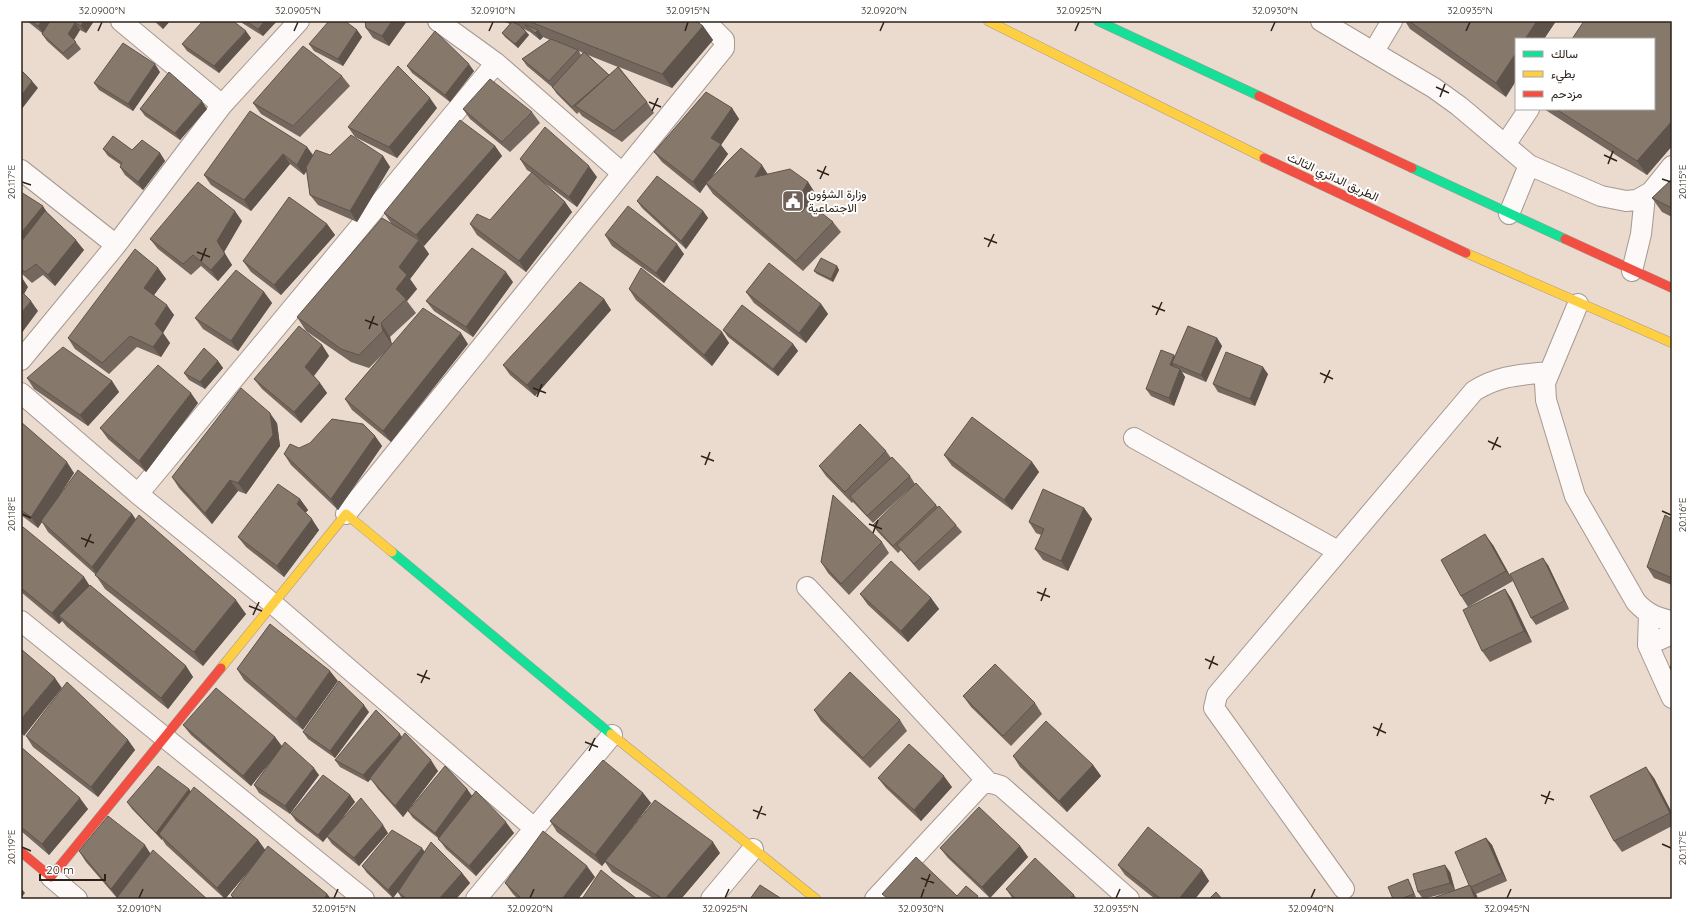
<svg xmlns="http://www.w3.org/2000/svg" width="1693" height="920" viewBox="0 0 1693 920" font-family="Quicksand,Vazirmatn,sans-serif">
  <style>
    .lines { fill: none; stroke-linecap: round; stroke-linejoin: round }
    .street-casing { stroke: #a69990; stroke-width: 22 }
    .fast-casing { stroke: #a69990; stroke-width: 10 }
    .slow-casing { stroke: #a69990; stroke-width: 10 }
    .jam-casing { stroke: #a69990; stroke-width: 10 }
    .street { stroke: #fcf9f8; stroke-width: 20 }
    .fast { stroke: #16e098; stroke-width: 9 }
    .slow { stroke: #ffcf43; stroke-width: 9 }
    .jam { stroke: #f24e42; stroke-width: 9 }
    .wall { fill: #74675d; fill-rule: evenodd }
    .shaded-wall { fill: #5e544c }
    .building { fill: #87786c; stroke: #5e544c }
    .ticks { fill: none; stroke: #2d2219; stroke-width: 1.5 }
    .labels { text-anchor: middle; stroke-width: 4; stroke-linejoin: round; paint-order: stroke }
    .street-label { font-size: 12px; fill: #2d2219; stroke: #fff }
    .poi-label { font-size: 12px; fill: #2d2219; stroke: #fff; text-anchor: start }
    .neatline { fill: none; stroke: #2d2219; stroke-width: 1.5 }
    .ticks-label { font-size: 10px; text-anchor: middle; fill: #2d2219 }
  </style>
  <rect width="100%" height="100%" fill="#ebdace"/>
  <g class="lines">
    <g class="street-casing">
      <path id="street" d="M121 21 222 105
        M438 21 496 63 622 173
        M1321 21 1434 88 1459 106 1529 165 1601 196 1626 201 1637 200 1651 192 1672 166
        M1374 51 1392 21
        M1505 145 1529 109
        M21 170 116 245
        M1509 214 1529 165
        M1632 271 1641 234 1645 196
        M1578 304 1545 383 1546 400 1575 496 1636 602C1647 614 1657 618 1672 621
        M21 360 116 245 222 105 299 21
        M21 393 138 494 272 603 534 828
        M1134 438 1338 551
        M138 494 496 63
        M346 514 724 48V40L705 21
        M807 587 988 782
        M1649 614 1648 645 1672 698
        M21 621 364 899
        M1648 645 1672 634
        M51 877 77 899
        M1344 889 1214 708 1217 695 1474 391C1500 375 1520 375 1549 372
        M476 899 612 735
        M711 899 753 849
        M875 899 981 785 988 782 1001 786 1129 899"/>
    </g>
    <g class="fast-casing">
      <path id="fast" d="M1098 21 1259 96
        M1412 168 1565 239
        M392 552 611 734"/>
    </g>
    <g class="slow-casing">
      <path id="slow" d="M988 21 1264 158
        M1466 253 1672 343
        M221 668 346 514 392 552
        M611 734 816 899"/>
    </g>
    <g class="jam-casing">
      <path id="jam" d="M1259 96 1412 168
        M1264 158 1466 253
        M1565 239 1672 288
        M21 852 51 877 221 668"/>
    </g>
    <use href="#street" class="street"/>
    <use href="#fast" class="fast"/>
    <use href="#slow" class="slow"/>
    <use href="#jam" class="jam"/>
  </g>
  <path class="wall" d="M27 21H49L50 22 94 21 86 33 80 30 74 40 81 49 68 60 47 41 42 34V33Z
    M154 21H170L163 29Z
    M239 21H277L263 36Z
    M365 21H407L389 46 373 38 366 28Z
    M503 21H696L703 26 713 40 672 88 619 67 647 102 654 113 622 142 582 116 579 112 577 114 557 94 552 87 527 66 522 59 550 40 543 37 540 40 530 32 524 29 529 35 518 48 505 37 502 33 510 24ZM579 51 583 53 581 55ZM588 55 618 67 609 75Z
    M1405 21H1556L1544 39H1516L1506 97 1410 29Z
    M1672 21V146L1647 175 1544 109H1654Z
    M357 30 362 37 343 66 314 51 309 44Z
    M251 38 219 73 187 51 182 44Z
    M407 66 474 71 450 102 412 73Z
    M160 72 133 111 99 90 94 83Z
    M342 76 350 86 300 137 261 114 253 103Z
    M437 108 397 158 355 137 348 127Z
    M732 108 739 119 721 145 728 154 712 177 768 174 808 182 815 193 809 204 833 222 841 232 803 271 713 194 706 184 700 193 662 162 654 152Z
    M140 109H207L180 140 145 116Z
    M463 109 532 112 540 123 510 152 470 119Z
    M495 146 502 156 424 246 423 245 429 254 410 279 417 289 407 301 416 313 390 337 392 344H468L391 442 352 410 345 399 384 353 369 368 351 362 306 331 297 317 391 223 384 213Z
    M307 147 313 155 383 156 390 167 357 222 318 205 310 195 307 170 304 175 290 164 251 211 211 185 204 175Z
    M103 149 132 150 160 153 165 161 143 190 125 175 120 167 121 165 108 156Z
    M520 159 597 177 577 207 543 182 565 202 572 212 526 272 477 235 470 224 490 220 532 173 527 170Z
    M1672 179V217L1662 212 1652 198Z
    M21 192 49 214 84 250 55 286 43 275 32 283 21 273Z
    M637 201 703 211 708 218 686 249 642 208Z
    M242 221 224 252 232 265 218 281 201 266 191 275 158 249 150 239Z
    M327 224 335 235 281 295 251 272 243 261Z
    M605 235 684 254 664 283 612 246Z
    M837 266 839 270 833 282 817 274 814 271Z
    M158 268 166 279 154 295 174 315 163 333 170 343 161 357 137 347 109 374 75 349 68 338Z
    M513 282 473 337 434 311 426 301Z
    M629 289 722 332 729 343 712 366 636 300Z
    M264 292 272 303 238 351 203 329 195 318Z
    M746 292 821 304 828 314 806 343 754 303Z
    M604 299 611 310 535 396 510 375 503 365Z
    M723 330 793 344 798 351 778 376 728 337Z
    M1217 338 1222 346 1206 382 1182 372 1185 377 1174 406 1151 396 1146 389 1175 356Z
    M322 345 329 356 314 376 320 383 327 393 301 423 262 389 254 379Z
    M218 361 223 368 205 389 189 380 184 373Z
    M1268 374 1255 406 1218 392 1213 384Z
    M27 378 112 381 119 392 88 426 34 389Z
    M198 403 146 472 108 439 100 428Z
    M21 422 74 473 59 496 132 514 136 520 246 614 203 666 105 589 95 574 48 532 42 522 38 528 21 515Z
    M277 423 280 446 246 494 238 491 212 524 179 488 172 477Z
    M375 436 382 446 338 510 291 465 284 454 299 448Z
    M886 451 891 458 910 476 915 484 873 523 853 502 852 503 826 476 819 466Z
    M944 455 1032 462 1039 472 1012 510 952 466Z
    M300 499 308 510 305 513 319 530 284 577 246 547 238 537Z
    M936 505 956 525 962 532 919 571 901 550 898 553 878 532 873 525Z
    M1084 508 1092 519 1068 571 1043 560 1035 549 1041 535 1036 533 1029 522Z
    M1672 519V585L1654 578 1647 567Z
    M21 529 84 577 89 585 186 666 193 677 168 709 67 627 62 621 59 624 21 592Z
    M882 542 889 553 849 595 828 573 821 562Z
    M1493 545 1513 581 1468 607 1461 596Z
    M1548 565 1569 609 1536 625 1531 618Z
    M1505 589 1512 600 1532 642 1490 662 1482 651Z
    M860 594 931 598 939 609 908 642 868 605Z
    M270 624 303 730 244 680 237 669Z
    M963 696 1035 703 1042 714 1011 746 971 707Z
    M814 710 900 720 907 731 870 768 821 721Z
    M369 712 335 758 308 739 303 732Z
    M183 725 275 737 282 746 319 775 290 814 259 793 254 785 271 761 251 786 191 735Z
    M26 736 128 740 135 750 98 797 33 747Z
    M402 738 438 771 403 817 378 789 371 779 368 782 340 767 335 760Z
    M21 747 88 809 49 855 21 831Z
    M1013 756 1093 765 1101 776 1067 812 1020 767Z
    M878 778 952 787 921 821 886 788Z
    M1654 778 1672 813V826L1622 852 1614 841Z
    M189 789 190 791 258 840 265 850 327 894 331 899H233L231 895 254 864 225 899 166 845 162 839V840L132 809 127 802Z
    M467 789 472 796 514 833 476 876 446 849 438 838 413 818 408 811Z
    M643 793 651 803 621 842 720 853 681 899H654L612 872 605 862 602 866 557 832 550 821Z
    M350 795 355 802 335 828 388 833 359 866 332 844 327 837 323 842 296 821 291 814Z
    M1486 838 1492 845 1507 881 1476 894 1477 896 1450 892 1423 899 1418 892 1450 872 1455 890 1469 885Z
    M1020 846 1028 857 990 898 948 858 940 848Z
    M79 851 151 853 117 898 86 862Z
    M425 852 462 873 470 883 456 899H402L398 892 401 887 393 898 367 873 362 866Z
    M1118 865 1202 870 1209 881 1195 899H1155L1125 875Z
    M595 877 578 899H518L513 894 505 883Z
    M1408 879 1410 883 1416 897 1412 899H1393Z
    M1006 889 1074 895 1077 899H1013Z"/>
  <path class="shaded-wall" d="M42 21H49L51 23 43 33 38 26Z
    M84 21H94L86 33 81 26Z
    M158 21H170L163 29Z
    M265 21H277L263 36 258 29Z
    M392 21H407L389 46 382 36Z
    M1537 21H1556L1544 39H1525Z
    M75 23 80 30 73 41 68 34Z
    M703 26 713 40 672 88 662 74Z
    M357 30 362 37 343 66 338 59Z
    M538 30 543 37 540 40 535 33Z
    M246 31 251 38 219 73 214 66Z
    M526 32 529 35 518 48 515 44Z
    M1516 53V81L1506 97 1496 83Z
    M155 64 160 72 133 111 128 104Z
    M469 64 474 71 450 102 445 95Z
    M32 81 38 88 21 110V96Z
    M430 98 437 108 397 158 389 147Z
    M202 101 207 109 180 140 175 133Z
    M732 108 739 119 721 145 728 154 700 193 693 182 711 138Z
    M1672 121V146L1647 175 1637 161Z
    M495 146 502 156 424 246 416 235Z
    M307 147 314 157 304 175 297 165Z
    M160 153 165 161 143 190 138 182Z
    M283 154 290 164 251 211 244 200Z
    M383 156 390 167 357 222 350 211Z
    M762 165 769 176 755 177Z
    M589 166 597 177 577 207 569 197Z
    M808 182 815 193 803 214 796 203Z
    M565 202 572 212 526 272 519 261Z
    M43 206 50 217 21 253V233Z
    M235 211 242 221 224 252 232 265 218 281 211 270 217 241Z
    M703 211 708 218 686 249 681 241Z
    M327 224 335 235 281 295 274 285Z
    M76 240 84 250 55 286 48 275Z
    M419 240 429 254 410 279 417 289 407 301 396 289 399 267Z
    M677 244 684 254 664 283 656 273Z
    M837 266 839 270 833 282 831 279Z
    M158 268 166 279 151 299 144 288Z
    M506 272 513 282 473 337 466 327Z
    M21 276 28 287 23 296 21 294Z
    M264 292 272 303 238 351 231 341Z
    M604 299 611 310 535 396 527 385Z
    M31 301 38 311 21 334V313Z
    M821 304 828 314 806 343 799 333Z
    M167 305 174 315 163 333 170 343 161 357 153 347 155 324Z
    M381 323 390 337 392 345 383 331Z
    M722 332 729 343 712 366 704 355Z
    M461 333 468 344 391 442 383 431Z
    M1217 338 1222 346 1206 382 1201 375Z
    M793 344 798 351 778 376 773 369Z
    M322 345 329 356 312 378 305 367Z
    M1174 355 1179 362 1172 363 1176 369 1170 365Z
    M218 361 223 368 205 389 200 382Z
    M1263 367 1268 374 1255 406 1250 399Z
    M1180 369 1185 377 1174 406 1169 398Z
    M112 381 119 392 88 426 80 415Z
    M320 383 327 393 301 423 294 412Z
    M191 393 198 403 146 472 139 461Z
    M270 413 277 423 280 446 246 494 238 483Z
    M375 436 382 446 338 510 331 499Z
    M67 462 74 473 38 528 31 517Z
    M1032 462 1039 472 1012 510 1004 500Z
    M230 480 238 491 212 524 205 513Z
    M300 499 308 510 304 515 297 504Z
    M1084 508 1092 519 1068 571 1061 561Z
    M132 514 139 524 99 578 92 567Z
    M312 519 319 530 284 577 277 566Z
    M1485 534 1493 545 1513 581 1506 571Z
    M1543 558 1548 565 1569 609 1564 601Z
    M84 577 91 588 59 616 62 621 59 624 52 613Z
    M1505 589 1512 600 1532 642 1524 631Z
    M931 598 939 609 908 642 901 631Z
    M236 600 246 614 203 666 194 652Z
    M186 666 193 677 168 709 161 698Z
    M330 671 338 681 303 730 296 719Z
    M55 678 62 688 24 736 21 732V719Z
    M364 705 369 712 335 758 330 751Z
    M400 734 405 742 368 782 363 775Z
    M275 737 282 747 251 786 243 776Z
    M128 740 135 750 98 797 91 787Z
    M431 760 438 771 403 817 395 806Z
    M1093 765 1101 776 1067 812 1059 801Z
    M1646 767 1654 778 1672 813V816L1670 813Z
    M314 768 319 775 290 814 285 806Z
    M944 776 952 787 921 821 914 810Z
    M189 789 194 796 159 834 162 839V840L156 833Z
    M467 789 472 796 440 840 435 833Z
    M643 793 651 803 602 866 595 855Z
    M350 795 355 802 323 842 318 835Z
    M80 798 88 809 49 855 42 844Z
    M506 822 514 833 476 876 469 866Z
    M383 825 388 833 359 866 354 858Z
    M1486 838 1492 845 1507 881 1502 873Z
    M258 840 266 851 225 899 217 888Z
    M713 842 720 853 681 899H665Z
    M145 845 152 856 118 899 111 889Z
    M1020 846 1028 857 990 898 982 887Z
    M422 848 427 855 393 898 388 890Z
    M1445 865 1450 872 1455 890 1450 883Z
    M587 866 595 877 578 899H562Z
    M1202 870 1209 881 1195 899H1179Z
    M462 873 470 883 456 899H439Z
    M1470 885 1477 896 1478 899H1475Z
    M21 888 25 893 21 898Z
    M327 894 331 899H324Z"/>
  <path class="building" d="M31 21H42L38 26Z
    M50 21H84L81 26 75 23 68 34 76 42 63 53 42 34Z
    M203 21H233L246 31 214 66 182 44Z
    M246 21H265L258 29Z
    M329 21H345L357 30 338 59 309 44Z
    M365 21H392L382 36 366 28Z
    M528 21H696L703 26 662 74Z
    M1409 21H1537L1525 39H1516V53L1496 83Z
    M1584 21H1672V121L1637 161 1556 109H1654V39H1572Z
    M512 22 519 25 526 32 515 44 502 33Z
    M525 25H526L538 30 535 33Z
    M435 31 469 64 445 95 407 66Z
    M551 39 578 50 549 81 522 59Z
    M123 43 155 64 128 104 94 83Z
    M303 46 342 76 293 126 253 103Z
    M584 52 609 75 572 107 552 87Z
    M398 66 430 98 389 147 348 127Z
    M618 67 647 102 614 131 575 106Z
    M21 70 32 81 21 96Z
    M169 72 202 101 175 133 140 109Z
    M490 79 532 112 502 142 463 109Z
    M706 92 732 108 711 138 721 144 693 182 654 152Z
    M250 111 307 147 297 165 283 154 244 200 204 175Z
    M460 120 495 146 416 235 384 213Z
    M545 127 589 166 569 197 520 159Z
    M351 135 383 156 350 211 310 195 306 167 316 150 330 155Z
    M113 136 132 150 142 140 160 153 138 182 120 167 122 163 103 149Z
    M741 148 762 165 755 177 790 169 808 182 796 203 802 212 809 203 833 222 796 261 706 183Z
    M532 172 565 202 519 261 470 224 477 214 490 220Z
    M657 176 703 211 681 241 637 201Z
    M1672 179V208L1652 198Z
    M198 182 235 211 217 241 225 254 211 270 193 255 183 264 150 239Z
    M21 192 43 206 21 233Z
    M289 197 327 224 274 285 243 261Z
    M628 206 677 244 656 273 605 235Z
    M45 211 76 240 48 275 36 264 25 272 21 269V242Z
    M382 218 419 240 399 267 407 275 396 289 406 299 381 323 383 331 359 355 341 349 297 317Z
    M472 248 506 272 466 327 426 301Z
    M135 249 158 268 144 288 167 305 155 324 163 333 153 347 130 336 102 363 68 338Z
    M821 258 837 266 831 279 814 271Z
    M769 263 821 304 799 333 746 292Z
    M641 268 722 332 704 355 629 289Z
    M236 270 264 292 231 341 195 318Z
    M580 282 604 299 527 385 503 365Z
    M21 291 31 301 21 313Z
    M742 305 793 344 773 369 723 330Z
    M423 308 461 333 383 431 345 399Z
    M299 326 322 345 305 367 320 383 294 412 254 379Z
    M1188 326 1217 338 1201 375 1172 363Z
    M63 347 112 381 80 415 27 378Z
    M204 348 218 361 200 382 184 373Z
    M1161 350 1174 355 1170 365 1180 369 1169 398 1146 389Z
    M1226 352 1263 367 1250 399 1213 384Z
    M158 365 191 393 139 461 100 428Z
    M241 388 270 413 273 435 238 483 230 480 205 513 172 477Z
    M972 417 1032 462 1004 500 944 455Z
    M332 419 363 424 375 436 331 499 284 454 290 444 299 448 310 443Z
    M21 422 67 462 31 517 21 510Z
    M860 424 886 451 845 492 819 466Z
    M892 457 910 476 867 516 850 496Z
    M78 470 132 514 92 567 41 521Z
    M916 483 936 505 893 546 873 525Z
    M278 484 300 499 297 504 312 519 277 566 238 537Z
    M1043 489 1084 508 1061 561 1035 549 1044 529 1029 522Z
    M833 495 882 542 841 584 821 562Z
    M939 506 956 525 914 564 897 545Z
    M139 515 236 600 194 652 95 575Z
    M1665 515 1672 519V578L1647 567Z
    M23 527 84 577 52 613 21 588V529Z
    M1485 534 1506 571 1461 596 1441 560Z
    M1543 558 1564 601 1531 618 1510 574Z
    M891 561 931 598 901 631 860 594Z
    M90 585 186 666 161 698 59 616Z
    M1505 589 1524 631 1482 651 1463 610Z
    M270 624 330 671 296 719 237 669Z
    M21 649 55 678 21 719Z
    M995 664 1035 703 1003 736 963 696Z
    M1672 665V671L1670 667Z
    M850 672 900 720 863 758 814 710Z
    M339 681 364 705 330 751 303 732Z
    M67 682 128 740 91 787 26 736Z
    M216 688 275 737 243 776 183 725Z
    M376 710 400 734 363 775 335 760Z
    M1046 721 1093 765 1059 801 1013 756Z
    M405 733 431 760 395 806 370 778Z
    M285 742 314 768 285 806 254 785Z
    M909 744 944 776 914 810 878 778Z
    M21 747 80 798 42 844 21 827Z
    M603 760 643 793 595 855 550 821Z
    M158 766 189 789 156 833 127 802Z
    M445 766 467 789 435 833 408 811Z
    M1646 767 1670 813 1614 841 1590 796Z
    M323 775 350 795 318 835 291 814Z
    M194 787 258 840 217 888 159 834Z
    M476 791 506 822 469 866 438 839Z
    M361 798 383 825 354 858 327 836Z
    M655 800 713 842 665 899H663L605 861Z
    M979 807 1020 846 982 887 940 848Z
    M108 816 145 845 111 889 79 851Z
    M1148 827 1202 870 1179 899H1161L1118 865Z
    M392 830 422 848 388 890 362 866Z
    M543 831 587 866 562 899H522L505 883Z
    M1486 838 1502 873 1471 887 1469 885 1455 852Z
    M431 842 462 873 439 899H407L398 892Z
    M268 846 327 894 324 899H235L231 895Z
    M153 850 207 899H116Z
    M916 857 957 896 966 886 978 896 976 899H888L882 894Z
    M1035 858 1074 895 1069 899H1016L1006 889Z
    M1445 865 1450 883 1418 892 1413 874Z
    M601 870 637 899H582Z
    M1408 879 1414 894 1400 899H1393L1388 887Z
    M760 885 782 899H750Z
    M1470 885 1475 899H1430Z
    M1216 892 1222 899H1209Z"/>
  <path class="ticks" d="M98 31 102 22M294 31 298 22M489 31 493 22M685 31 688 22M880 31 884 22M1075 31 1079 22M1271 31 1275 22M1466 31 1470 22M1436 87 1449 93M1440 97 1445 84M649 102 661 107M652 111 658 98M1604 155 1617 161M1608 164 1613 151M817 170 829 175M820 179 826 166M1662 179 1671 182M22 182 31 185M984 238 997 243M988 247 994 234M197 252 210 257M201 261 206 248M1152 306 1165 311M1156 315 1162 302M365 320 378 325M369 329 374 316M1320 373 1333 379M1324 383 1330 370M533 388 546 393M537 397 542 384M1488 441 1501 447M1492 450 1498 437M701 456 714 461M705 465 710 452M1662 511 1671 515M22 514 31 518M869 524 882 529M873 533 878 520M81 538 94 543M85 547 91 534M1037 592 1050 597M1041 601 1046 588M249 606 262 611M253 615 259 602M1205 659 1218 665M1209 669 1214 656M417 674 430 679M421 683 427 670M1373 727 1386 733M1377 736 1382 723M585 742 598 747M589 751 595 738M1541 795 1554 800M1545 804 1550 791M753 810 766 815M757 819 762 806M1662 844 1671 848M22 847 31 851M921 878 934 883M925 887 930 874M139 898 143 889M334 898 338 889M530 898 534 889M725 898 729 889M921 898 924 889M1116 898 1120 889M1311 898 1315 889M1507 898 1511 889"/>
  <defs>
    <g id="civic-square" transform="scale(1.15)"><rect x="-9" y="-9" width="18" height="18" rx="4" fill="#706258" stroke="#fff"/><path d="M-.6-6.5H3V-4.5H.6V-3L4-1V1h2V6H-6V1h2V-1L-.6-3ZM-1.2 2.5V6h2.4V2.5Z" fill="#fff"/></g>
  </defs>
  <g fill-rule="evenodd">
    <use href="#civic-square" x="793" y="201"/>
  </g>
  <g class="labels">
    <g class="street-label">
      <text transform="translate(1333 177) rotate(25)" y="4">الطريق الدائري الثالث</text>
    </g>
    <g class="poi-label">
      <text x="808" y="198">وزارة الشؤون<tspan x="808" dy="14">الاجتماعية</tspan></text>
    </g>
  </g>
  <rect width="1693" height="920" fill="none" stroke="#ffffff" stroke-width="44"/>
  <rect x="1515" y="38" width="140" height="72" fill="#ffffff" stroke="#aba7a3"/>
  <rect x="1523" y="51" width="20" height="6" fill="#16e098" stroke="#aba7a3"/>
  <text x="1551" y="58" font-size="12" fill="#2d2219">سالك</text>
  <rect x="1523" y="71" width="20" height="6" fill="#ffcf43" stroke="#aba7a3"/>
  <text x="1551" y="78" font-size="12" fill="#2d2219">بطيء</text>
  <rect x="1523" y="91" width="20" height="6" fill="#f24e42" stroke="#aba7a3"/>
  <text x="1551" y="98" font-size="12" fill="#2d2219">مزدحم</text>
  <path d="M40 874v6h65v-6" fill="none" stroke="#2d2219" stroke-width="2"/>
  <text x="46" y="874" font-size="12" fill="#2d2219" stroke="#ffffff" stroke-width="3" paint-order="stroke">20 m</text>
  <rect x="22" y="22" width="1649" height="876" class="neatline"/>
  <g class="ticks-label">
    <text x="102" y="14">32.0900°N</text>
    <text x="298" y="14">32.0905°N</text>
    <text x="493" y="14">32.0910°N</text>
    <text x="688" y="14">32.0915°N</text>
    <text x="884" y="14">32.0920°N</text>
    <text x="1079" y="14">32.0925°N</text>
    <text x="1275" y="14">32.0930°N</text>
    <text x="1470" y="14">32.0935°N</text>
    <text transform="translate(11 182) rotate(-90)" y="4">20.117°E</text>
    <text transform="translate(1682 182) rotate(-90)" y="4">20.115°E</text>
    <text transform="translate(11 514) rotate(-90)" y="4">20.118°E</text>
    <text transform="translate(1682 515) rotate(-90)" y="4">20.116°E</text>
    <text transform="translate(11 847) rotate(-90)" y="4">20.119°E</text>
    <text transform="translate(1682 848) rotate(-90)" y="4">20.117°E</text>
    <text x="139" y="912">32.0910°N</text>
    <text x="334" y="912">32.0915°N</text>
    <text x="530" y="912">32.0920°N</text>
    <text x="725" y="912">32.0925°N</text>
    <text x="921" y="912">32.0930°N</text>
    <text x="1116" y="912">32.0935°N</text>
    <text x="1311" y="912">32.0940°N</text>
    <text x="1507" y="912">32.0945°N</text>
  </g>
</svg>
